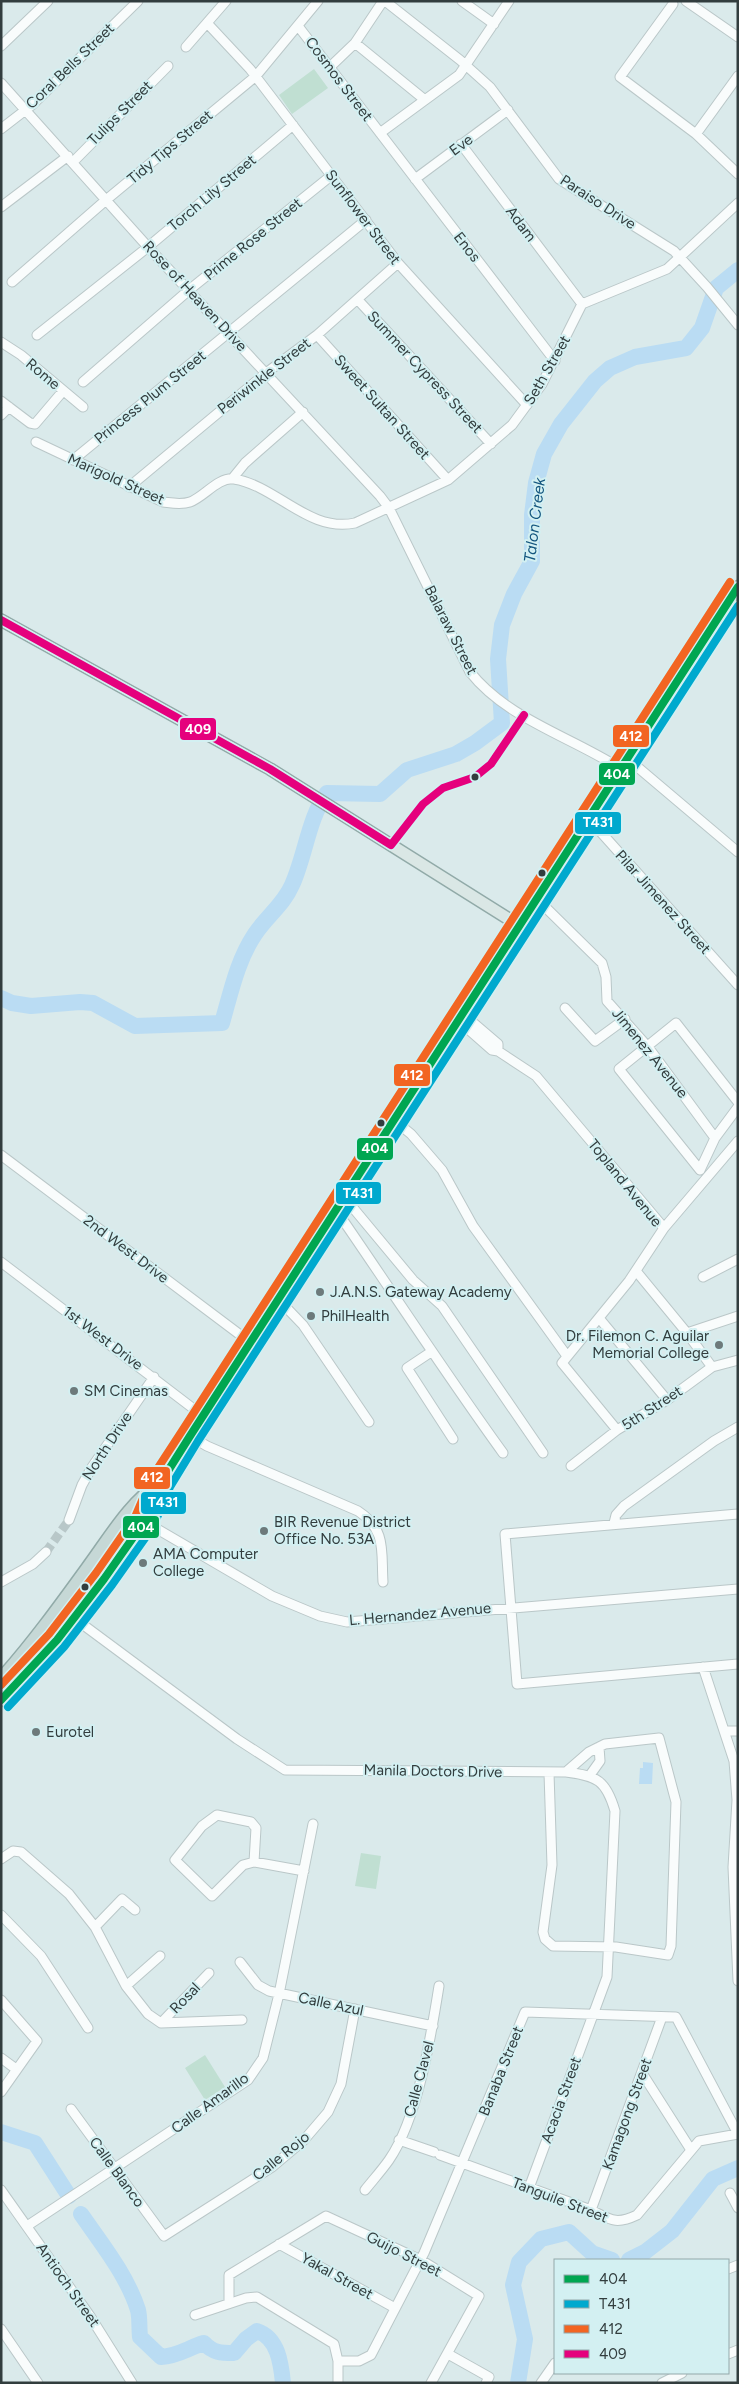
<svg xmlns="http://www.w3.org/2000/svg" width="739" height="2384" viewBox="0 0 739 2384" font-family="Figtree,sans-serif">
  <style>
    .green { fill: #c0dfd2 }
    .water { fill: #badcf3 }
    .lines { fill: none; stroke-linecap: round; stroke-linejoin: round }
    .river { stroke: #badcf3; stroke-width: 16 }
    .minor-tunnel { stroke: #b8c7c8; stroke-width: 9; stroke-dasharray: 9 4.5; stroke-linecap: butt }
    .minor-casing { stroke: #bac7c8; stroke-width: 11 }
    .major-casing { stroke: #91aaa8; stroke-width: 14 }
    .highway-casing { stroke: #91aaa8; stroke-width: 15 }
    .minor { stroke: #f9fcfc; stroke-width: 9 }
    .major { stroke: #dae7e5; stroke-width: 11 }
    .highway { stroke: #c6d8d6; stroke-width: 12 }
    .bus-1-casing { stroke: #d3f0f2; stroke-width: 11 }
    .bus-2-casing { stroke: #d3f0f2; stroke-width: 11 }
    .bus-3-casing { stroke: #d3f0f2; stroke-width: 11 }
    .bus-4-casing { stroke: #d3f0f2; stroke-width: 11 }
    .bus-1 { stroke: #00a651; stroke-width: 8 }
    .bus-2 { stroke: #00a9ce; stroke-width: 8 }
    .bus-3 { stroke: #f26522; stroke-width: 8 }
    .bus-4 { stroke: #e5007d; stroke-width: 8 }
    .bus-dot { fill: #323d3e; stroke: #d3f0f2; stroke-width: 2 }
    .poi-dot { fill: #6d7a7b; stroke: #d3f0f2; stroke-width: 2 }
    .labels { text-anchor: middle; stroke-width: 4; stroke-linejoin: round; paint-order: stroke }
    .street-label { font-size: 15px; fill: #323d3e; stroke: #d3f0f2 }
    .poi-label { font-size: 15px; fill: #323d3e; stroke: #d3f0f2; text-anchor: start }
    .water-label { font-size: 16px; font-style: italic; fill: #14567f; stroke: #d3f0f2 }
    .line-badge { stroke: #d3f0f2; stroke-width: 2 }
    .badge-label { font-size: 14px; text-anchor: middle; font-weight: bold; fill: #fff }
  </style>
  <rect width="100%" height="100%" fill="#daeaeb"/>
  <path class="green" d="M314 69 328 88 292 114 279 95Z
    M361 1853 381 1856 376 1889 355 1886Z
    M205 2055 225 2087 205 2100 185 2068Z"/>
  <path class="water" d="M643 1762 653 1763 652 1784H639L640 1768H643Z"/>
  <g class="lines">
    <path class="river" d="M1 998 12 1003 31 1006 80 1002 93 1003 135 1026 222 1023C231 992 237 961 255 934 266 917 284 904 292 885 305 857 309 816 327 793L380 794 407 770 456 754 475 743 502 723 498 659 502 625 514 594 532 561V515L536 483 544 454 561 424 595 381 610 368 635 357 686 348 702 328 716 288 738 270
      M1 2132 35 2143 69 2196
      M81 2214C101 2243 127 2275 138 2310 140 2318 139 2328 140 2337L161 2357C178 2356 188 2348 204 2343 213 2353 221 2353 234 2353L246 2339 257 2331C278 2338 281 2363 283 2383
      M629 2260 645 2252 672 2231 713 2179 738 2168
      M518 2383 525 2339 513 2285 519 2262 541 2239 569 2232 592 2253 612 2260"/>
    <path class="minor-tunnel" d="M46 1552 69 1520"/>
    <g class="minor-casing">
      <path id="minor" d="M385 1 460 60 490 87 559 179 674 251 707 287 738 325
        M462 1 494 24
        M686 1 738 37
        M673 4 620 77 696 134 738 174
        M207 23 250 69 398 263 527 405
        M298 26 555 361
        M355 43 425 100
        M1 46 48 1
        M186 47 226 1
        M331 66 355 43 383 1
        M1 83 148 247 380 496 389 508 470 672C507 719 572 737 621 769
        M1 129 32 105 138 1
        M380 133 459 75 509 1
        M696 134 738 76
        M461 144 582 304
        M73 162 168 66
        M415 179 508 110
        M1 207 68 156
        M12 282 106 200 256 76 318 1
        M358 300 491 444
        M37 335 148 247 293 125
        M317 335 448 480
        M1 342 21 355 83 407
        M83 382 189 290 332 175
        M1 401 30 423 35 424 63 391
        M1 415 9 407
        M36 442 163 502C172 503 181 505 190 502 204 497 218 477 234 479 277 486 309 533 355 523L448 480 512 425 542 384 582 304 667 269 738 203
        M73 460 366 220
        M232 479 245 463 303 412
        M129 487 266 373 317 335 398 263
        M628 759 738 852
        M589 819 738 985
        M537 899 602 963 606 977 607 1001 648 1047 715 1138
        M565 1008 595 1041 625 1019
        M463 1014 498 1044V1051
        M459 1021 492 1050 498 1051 536 1076 664 1228
        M738 1102 676 1023 619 1069 700 1170 715 1138 738 1107
        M395 1121 411 1134 442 1170 473 1226 567 1356
        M1 1155 251 1343
        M344 1197 413 1280 442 1306 543 1453
        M336 1210C392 1291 445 1373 503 1453
        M1 1262 203 1416
        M636 1271 687 1333 712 1367
        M703 1277 738 1259
        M279 1300 303 1325 369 1422
        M599 1318 667 1400
        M687 1333 738 1316
        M431 1352 407 1368 453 1439
        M617 1430 562 1363 629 1281 664 1228 738 1141
        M190 1436 207 1446 358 1511C387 1530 381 1551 383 1582
        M571 1466 617 1430 667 1400 712 1367 738 1360
        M128 1512 272 1596 320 1616 347 1622 738 1589
        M738 1514 505 1534 517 1684 738 1664
        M69 1520 82 1485 92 1467 154 1377
        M614 1523 616 1515 624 1506 714 1441 738 1427
        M1 1582 33 1564 46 1552
        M74 1618 237 1739 285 1770 566 1772C597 1776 606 1780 615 1811L607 1977 529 2188
        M703 1667 734 1761 737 1800 733 1867 738 1981
        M725 1731H738
        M549 1773 552 1865 543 1932 545 1939 553 1946 616 1947 668 1955 671 1946 676 1802 659 1738 605 1744 589 1752 566 1772
        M590 1775 600 1761 599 1747
        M1 1859 13 1851 21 1852 69 1894 95 1927 126 1986 148 2014 161 2023 242 2020
        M254 1862 256 1828 251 1822 217 1815 202 1826 175 1860 212 1896 243 1865 254 1862 304 1871
        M1 1915 41 1956 88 2028
        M95 1927 122 1899 135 1910
        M240 1962 258 1985 269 1991 433 2026
        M126 1986 160 1956
        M1 2000 37 2041 1 2092
        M161 2023 209 1973
        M1 2058 16 2069
        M642 2073 691 2150
        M71 2109 164 2236 272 2167 304 2140 328 2112 341 2084 355 2009
        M399 2140 434 2152
        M440 2155 591 2210C611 2220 616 2225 637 2215L699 2141 738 2134
        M1 2190 90 2316 132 2383
        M365 2190C373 2180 382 2170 389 2160 418 2118 431 2036 439 1986
        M730 2193 738 2208
        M591 2210 662 2017
        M27 2226 248 2080 263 2058 279 1994 313 1824
        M279 2244 395 2308
        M728 2269 738 2265
        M229 2303V2275L326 2216 421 2260 479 2296 431 2383
        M195 2315 246 2298 257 2297 334 2344 338 2361V2383
        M1 2329 38 2383
        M448 2354 489 2377 486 2383
        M728 2354 738 2350
        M338 2361H359L371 2355 424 2253 525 2012 676 2017 738 2134
        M541 2383 555 2363
        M662 2383 682 2373"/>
    </g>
    <g class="major-casing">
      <path id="major" d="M1 620 270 769 520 926"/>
    </g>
    <g class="highway-casing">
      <path id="highway" d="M1 1679C34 1642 62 1603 91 1563 112 1534 131 1502 161 1482
        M1 1700 57 1640 104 1579 144 1522 161 1482 190 1436 738 587"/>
    </g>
    <use href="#minor" class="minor"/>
    <use href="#major" class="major"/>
    <use href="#highway" class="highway"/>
    <g class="bus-1-casing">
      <path id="bus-1" d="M1 1700 57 1640 104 1579 144 1522 161 1482 190 1436 738 587"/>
    </g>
    <g class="bus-2-casing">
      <path id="bus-2" d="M8 1707 64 1647 112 1585 153 1527 170 1487 198 1441 738 606"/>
    </g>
    <g class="bus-3-casing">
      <path id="bus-3" d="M1 1685 49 1634 96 1573 135 1517 152 1477 182 1431 730 582"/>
    </g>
    <g class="bus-4-casing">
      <path id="bus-4" d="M1 620 270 769 391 845
        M391 845 423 804 443 788 475 777 491 764 524 715"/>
    </g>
    <use href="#bus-1" class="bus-1"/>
    <use href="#bus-2" class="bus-2"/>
    <use href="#bus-3" class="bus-3"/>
    <use href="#bus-4" class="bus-4"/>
  </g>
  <g class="bus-dot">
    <circle cx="475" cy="777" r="4.5"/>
    <circle cx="542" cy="873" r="4.5"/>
    <circle cx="381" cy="1123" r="4.5"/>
    <circle cx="85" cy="1587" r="4.5"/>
  </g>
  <g class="poi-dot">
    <circle cx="320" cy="1292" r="5"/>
    <circle cx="311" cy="1316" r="5"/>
    <circle cx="719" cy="1345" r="5"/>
    <circle cx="74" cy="1391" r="5"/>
    <circle cx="264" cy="1531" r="5"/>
    <circle cx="143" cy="1563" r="5"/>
    <circle cx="36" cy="1732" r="5"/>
  </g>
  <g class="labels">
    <g class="street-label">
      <text transform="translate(70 66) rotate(-44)" y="5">Coral Bells Street</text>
      <text transform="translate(339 79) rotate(53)" y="5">Cosmos Street</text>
      <text transform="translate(120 113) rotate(-45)" y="5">Tulips Street</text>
      <text transform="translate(461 145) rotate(-36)" y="5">Eve</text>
      <text transform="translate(170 147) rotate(-40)" y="5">Tidy Tips Street</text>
      <text transform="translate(212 193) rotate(-40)" y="5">Torch Lily Street</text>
      <text transform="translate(598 202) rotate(33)" y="5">Paraiso Drive</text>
      <text transform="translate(363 217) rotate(53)" y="5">Sunflower Street</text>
      <text transform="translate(521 224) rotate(53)" y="5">Adam</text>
      <text transform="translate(253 239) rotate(-39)" y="5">Prime Rose Street</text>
      <text transform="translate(467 247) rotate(52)" y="5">Enos</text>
      <text transform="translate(195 296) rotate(47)" y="5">Rose of Heaven Drive</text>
      <text transform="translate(547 370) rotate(-60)" y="5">Seth Street</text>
      <text transform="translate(425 372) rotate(47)" y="5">Summer Cypress Street</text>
      <text transform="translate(43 374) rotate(40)" y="5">Rome</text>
      <text transform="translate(264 376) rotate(-38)" y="5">Periwinkle Street</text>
      <text transform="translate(150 397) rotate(-39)" y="5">Princess Plum Street</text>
      <text transform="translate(382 407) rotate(48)" y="5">Sweet Sultan Street</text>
      <text transform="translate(116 479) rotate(24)" y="5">Marigold Street</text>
      <text transform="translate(451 630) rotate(63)" y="5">Balaraw Street</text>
      <text transform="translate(663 902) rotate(48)" y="5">Pilar Jimenez Street</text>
      <text transform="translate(650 1053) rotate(51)" y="5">Jimenez Avenue</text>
      <text transform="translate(625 1183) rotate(51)" y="5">Topland Avenue</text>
      <text transform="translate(126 1249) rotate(37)" y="5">2nd West Drive</text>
      <text transform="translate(103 1338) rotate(37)" y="5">1st West Drive</text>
      <text transform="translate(652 1408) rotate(-33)" y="5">5th Street</text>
      <text transform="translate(107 1446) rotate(-57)" y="5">North Drive</text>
      <text transform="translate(420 1614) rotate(-5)" y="5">L. Hernandez Avenue</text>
      <text transform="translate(433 1771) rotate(1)" y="5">Manila Doctors Drive</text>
      <text transform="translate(185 1998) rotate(-46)" y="5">Rosal</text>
      <text transform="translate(331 2004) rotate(12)" y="5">Calle Azul</text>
      <text transform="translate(501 2071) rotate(-68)" y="5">Banaba Street</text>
      <text transform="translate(419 2079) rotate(-75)" y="5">Calle Clavel</text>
      <text transform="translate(561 2100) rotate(-70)" y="5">Acacia Street</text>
      <text transform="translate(210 2103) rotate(-36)" y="5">Calle Amarillo</text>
      <text transform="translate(627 2114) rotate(-70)" y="5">Kamagong Street</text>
      <text transform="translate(281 2156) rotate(-39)" y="5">Calle Rojo</text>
      <text transform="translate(117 2172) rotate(54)" y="5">Calle Blanco</text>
      <text transform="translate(560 2200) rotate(21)" y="5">Tanguile Street</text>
      <text transform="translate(404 2254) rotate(27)" y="5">Guijo Street</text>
      <text transform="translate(337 2276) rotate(29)" y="5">Yakal Street</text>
      <text transform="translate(68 2285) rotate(55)" y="5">Antioch Street</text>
    </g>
    <g class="poi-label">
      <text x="330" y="1297">J.A.N.S. Gateway Academy</text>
      <text x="321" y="1321">PhilHealth</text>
      <text x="709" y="1341" text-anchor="end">Dr. Filemon C. Aguilar<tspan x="709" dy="17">Memorial College</tspan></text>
      <text x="84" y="1396">SM Cinemas</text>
      <text x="274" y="1527">BIR Revenue District<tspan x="274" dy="17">Office No. 53A</tspan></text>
      <text x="153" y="1559">AMA Computer<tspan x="153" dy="17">College</tspan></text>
      <text x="46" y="1737">Eurotel</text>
    </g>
    <g class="water-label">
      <text transform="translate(534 520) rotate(-83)" y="6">Talon Creek</text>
    </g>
  </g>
  <g class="line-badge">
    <rect x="179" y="717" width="38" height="24" rx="5" fill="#e5007d"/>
    <rect x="612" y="724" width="38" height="24" rx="5" fill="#f26522"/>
    <rect x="598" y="762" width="38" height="24" rx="5" fill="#00a651"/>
    <rect x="574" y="811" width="48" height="24" rx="5" fill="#00a9ce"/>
    <rect x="393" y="1063" width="38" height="24" rx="5" fill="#f26522"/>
    <rect x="356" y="1137" width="38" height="24" rx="5" fill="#00a651"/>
    <rect x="335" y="1181" width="47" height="24" rx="5" fill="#00a9ce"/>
    <rect x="133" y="1466" width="38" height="24" rx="5" fill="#f26522"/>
    <rect x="140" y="1491" width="47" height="24" rx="5" fill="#00a9ce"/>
    <rect x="122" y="1515" width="38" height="24" rx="5" fill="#00a651"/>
  </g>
  <g class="badge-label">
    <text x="198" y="734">409</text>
    <text x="631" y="741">412</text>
    <text x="617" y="779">404</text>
    <text x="598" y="827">T431</text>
    <text x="412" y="1080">412</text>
    <text x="375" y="1153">404</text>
    <text x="358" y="1198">T431</text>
    <text x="152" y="1482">412</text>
    <text x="163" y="1507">T431</text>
    <text x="141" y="1532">404</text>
  </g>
  <rect width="739" height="2384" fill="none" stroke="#323d3e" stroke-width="5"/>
  <rect x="554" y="2259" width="175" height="115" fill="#d3f0f2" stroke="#93a8aa"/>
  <rect x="564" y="2275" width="25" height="8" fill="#00a651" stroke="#93a8aa"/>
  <text x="599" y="2284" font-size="15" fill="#323d3e">404</text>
  <rect x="564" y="2300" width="25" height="8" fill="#00a9ce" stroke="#93a8aa"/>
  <text x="599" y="2309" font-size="15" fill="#323d3e">T431</text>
  <rect x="564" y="2325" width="25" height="8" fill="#f26522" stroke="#93a8aa"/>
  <text x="599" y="2334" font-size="15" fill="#323d3e">412</text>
  <rect x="564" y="2350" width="25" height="8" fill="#e5007d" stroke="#93a8aa"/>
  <text x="599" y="2359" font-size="15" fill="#323d3e">409</text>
</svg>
